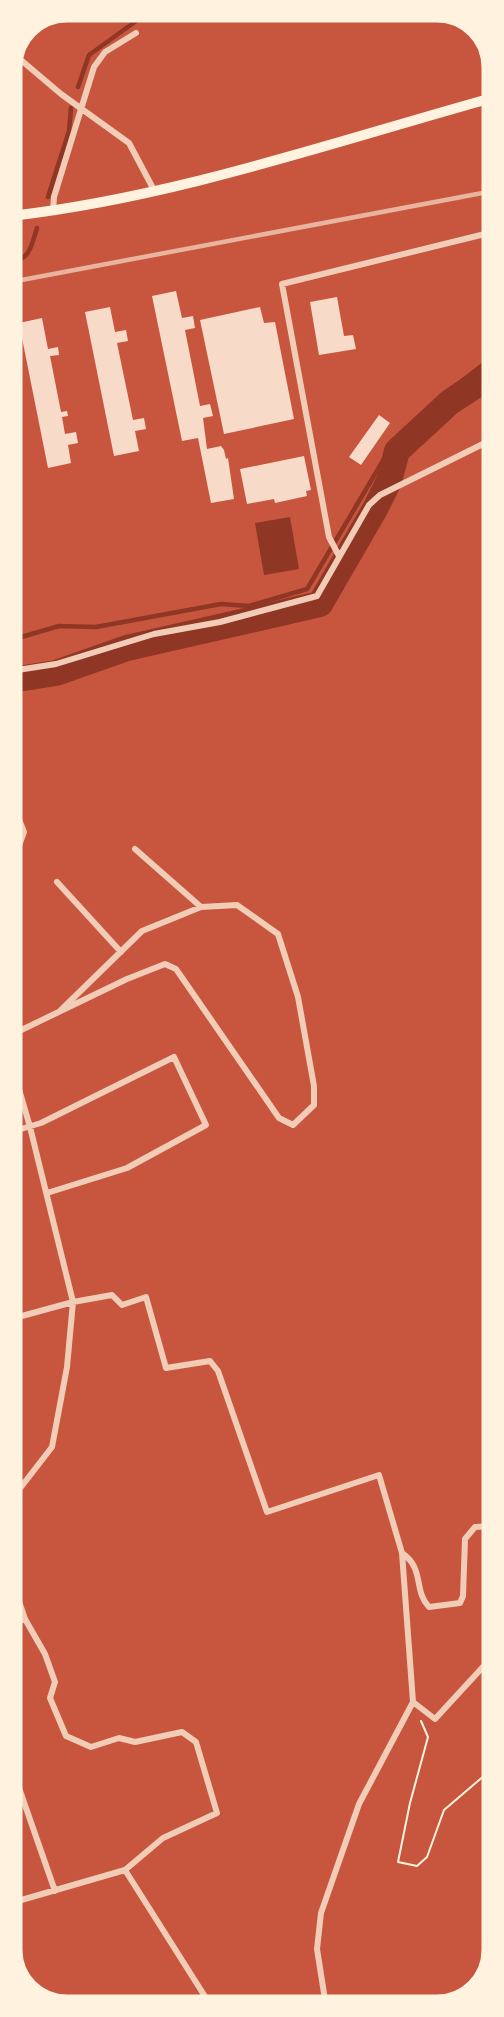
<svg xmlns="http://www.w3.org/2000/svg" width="504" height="2017" viewBox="0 0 504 2017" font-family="Georgia,serif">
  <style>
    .water { fill: #8f3625 }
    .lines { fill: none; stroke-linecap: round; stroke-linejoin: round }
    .stream { stroke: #8f3625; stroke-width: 4.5 }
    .river { stroke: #8f3625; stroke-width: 26 }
    .building { fill: #f7dbc8 }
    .path { stroke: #fff3e0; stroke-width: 2 }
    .minor { stroke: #f1ccb7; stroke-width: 6 }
    .primary { stroke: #fff3e0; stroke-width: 10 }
    .rail { stroke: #e9b49f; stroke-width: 4.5 }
    .rim { fill: none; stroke: #fff3e0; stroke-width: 3 }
  </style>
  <rect width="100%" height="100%" fill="#c8553d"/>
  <path class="water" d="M290 517 299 569 264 575 255 523Z"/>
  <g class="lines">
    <path class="stream" d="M78 87 89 55 150 11
      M48 197 69 131 71 108
      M11 260C30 262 32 243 37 228
      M11 640 59 626 96 627 221 604 249 606 307 589 397 437 441 397 493 357"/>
    <path class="river" d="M11 680 56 673 127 648 320 604 375 509 389 481 397 451 450 402 493 374"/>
  </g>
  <path class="building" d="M176 291 182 318 193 316 195 328 185 330 200 406 210 404 213 416 203 418 207 449 221 446 224 450 226 459 228 458 234 499 211 503 198 438 182 441 152 296Z
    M337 297 344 336 353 335 356 349 319 355 310 302Z
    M110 307 115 332 126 330 128 341 117 343 133 420 144 418 146 429 135 431 139 451 114 456 85 312Z
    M260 307 264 323 275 322 294 419 224 434 200 320Z
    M42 318 48 349 58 347 59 355 50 356 61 412 67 411 68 416 62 417 65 434 76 432 78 443 68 445 71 463 48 468 19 323Z
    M379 415 390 423 361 465 349 457Z
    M304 456 311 490 306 491 307 496 275 503 274 499 247 504 240 469Z"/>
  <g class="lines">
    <path class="path" d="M421 1721 428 1737 410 1803 398 1862 417 1866 427 1857 444 1810 492 1769 493 1764"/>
    <path class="minor" d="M482 38V52L492 82
      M15 55 61 94 129 143 155 192
      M53 211 54 197 94 67 105 52 136 33
      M339 556 329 537 282 284 493 232
      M11 671 56 664 154 634 220 622 317 596 369 505 380 495 493 439
      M11 800 24 832 11 868
      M135 849 201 907
      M57 882 121 952
      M11 1035 127 979 165 964 176 969 279 1118 293 1125 314 1105V1086L298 997 278 934 237 905 201 907 142 931 61 1010
      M11 1075 19 1089 30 1127 73 1302 67 1367 52 1447 11 1500
      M11 1132 41 1123 174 1057 206 1125 127 1168 47 1193
      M11 1319 73 1302 112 1295 122 1305 146 1297 166 1368 210 1361 218 1371 267 1512 379 1475 402 1553 413 1702 359 1804 321 1913 317 1949 326 2006
      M402 1553C425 1569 413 1590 429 1607L460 1603 463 1596 465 1539 475 1527 493 1526
      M11 1578 25 1619 45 1654 55 1682 50 1698 66 1736 91 1747 119 1738 135 1742 182 1732 196 1742 217 1813 163 1838 125 1870 11 1903
      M11 1624 25 1619
      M413 1702 435 1719 493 1656
      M11 1765 55 1891
      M125 1870 211 2006
      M12 1951 20 1976"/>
    <path class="primary" d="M11 216C176 197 333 142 492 98"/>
    <path class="rail" d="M11 282 493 191"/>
  </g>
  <path d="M0 0H504V2017H0ZM67 21H437A46 46 0 0 1 483 67V1950A46 46 0 0 1 437 1996H67A46 46 0 0 1 21 1950V67A46 46 0 0 1 67 21Z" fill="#fff3e0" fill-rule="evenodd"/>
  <path class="rim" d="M67 21H437A46 46 0 0 1 483 67V1950A46 46 0 0 1 437 1996H67A46 46 0 0 1 21 1950V67A46 46 0 0 1 67 21Z"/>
</svg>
